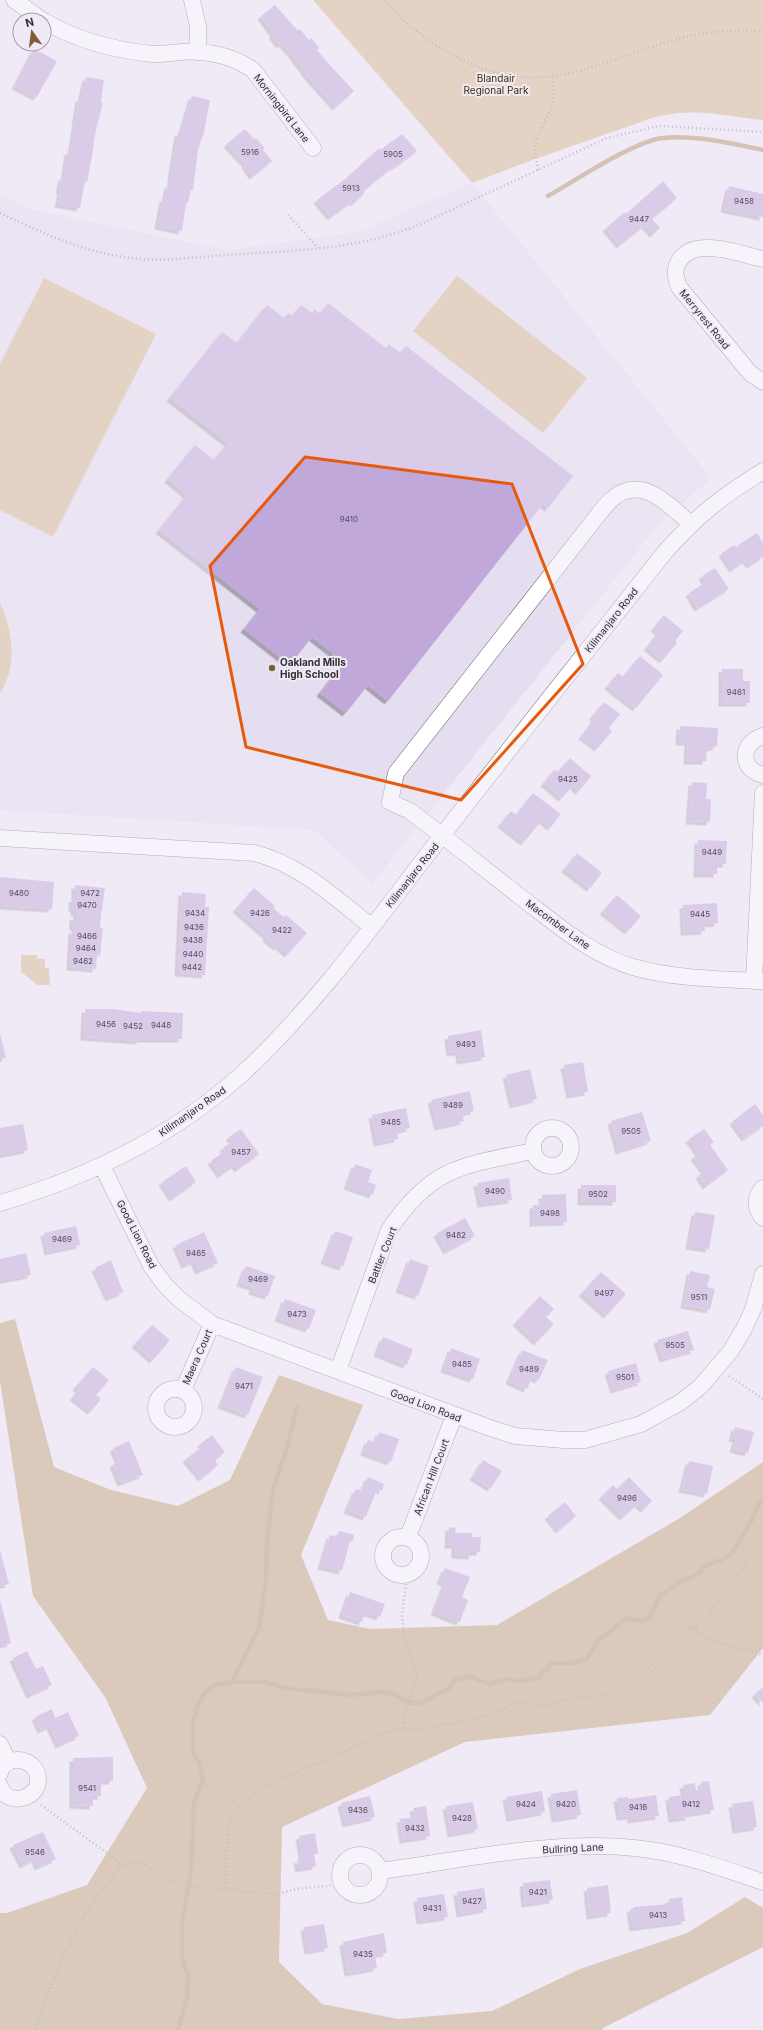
<svg xmlns="http://www.w3.org/2000/svg" width="763" height="2030" viewBox="0 0 763 2030" font-family="Inter,sans-serif">
  <style>
    .built { fill: #e5ddf0 }
    .green { fill: #d8b889 }
    .forest { fill: #c4a576 }
    .lines { fill: none; stroke-linecap: round; stroke-linejoin: round }
    .stream { stroke: #b39466; stroke-width: 4.5 }
    .building { fill: #c0a9da; filter: url(#shadow) }
    .minor-casing { stroke: #6c6872; stroke-width: 17 }
    .path { stroke: #89868d; stroke-width: 2.5; stroke-dasharray: 1 3; stroke-linecap: butt }
    .minor { stroke: #fff; stroke-width: 16 }
    .marked { fill: none; stroke: #e8590c; stroke-width: 3; stroke-linejoin: round }
    .poi-dot { fill: #7c5f32; stroke: #efeaf6; stroke-width: 1.5 }
    .labels { text-anchor: middle; stroke-width: 4; stroke-linejoin: round; paint-order: stroke }
    .number-label { font-size: 8px; fill: #544d5c }
    .park-label { font-size: 10px; fill: #412b03; stroke: #efeaf6 }
    .street-label { font-size: 10px; fill: #302e32; stroke: #efeaf6 }
    .poi-label { font-size: 10px; font-weight: bold; fill: #302e32; stroke: #efeaf6; text-anchor: start }
  </style>
  <defs>
    <filter id="shadow"><feDropShadow dx="-3.5" dy="3.5" stdDeviation="0" flood-color="#0004"/></filter>
  </defs>
  <rect width="100%" height="100%" fill="#efeaf6"/>
  <path class="built" d="M472 183 711 478 657 526 372 884 314 830 0 810V195L29 209 226 250 358 232Z"/>
  <path class="green" d="M313 0H763V120C721 116 699 107 655 117L535 159 472 183Z
    M457 276 587 378 543 433 413 331Z
    M44 278 156 334 53 537 0 510V364Z
    M0 603C13 631 18 666 0 693Z
    M21 955H37V959H45V968H49L50 985H38L21 972Z"/>
  <path class="forest" d="M15 1319 54 1467 111 1490 178 1506 230 1480 279 1375 363 1405 301 1555 328 1620 370 1629 497 1625 680 1518 763 1462V1648L710 1715 465 1742 282 1827 279 1962 322 2004 398 2019 492 2011 580 1969 687 1933 745 1897 763 1908V1947L603 2028 602 2030H0V1913H7L87 1885 147 1788 105 1697 33 1596 0 1381V1323Z"/>
  <g class="lines">
    <path class="stream" d="M548 196C575 181 634 141 663 138 696 135 731 143 763 150
      M232 1682 259 1628 266 1579 267 1542 273 1489 287 1448 297 1407
      M178 2030 187 1998 188 1975 182 1959V1922L191 1872 194 1802 203 1780 200 1764 193 1753V1722L198 1704 205 1692 215 1685 232 1682H266L284 1688 351 1695 380 1692 393 1694 413 1704 423 1702 449 1688 455 1680 469 1676 489 1684 506 1679 518 1681 528 1680 537 1678 552 1663H573L587 1659 598 1641 626 1619 644 1621 650 1617 660 1596 678 1583 696 1575 706 1566 723 1559 733 1552 752 1520 759 1503 763 1500"/>
  </g>
  <path class="building" d="M275 5 298 31 300 29 309 40 311 38 319 48 317 50 326 61 354 91 336 107 308 76 292 54 282 43 280 45 272 35 274 34 261 16Z
    M34 49 57 61 37 97 15 86Z
    M86 77 104 80 101 102 103 103 96 129 92 156 87 182 85 181 80 208 58 204 61 190H59L62 177H64L68 151 71 152 79 98 81 99Z
    M192 96 210 100 203 137H202L198 150 193 190H191L188 203H186L182 231 158 226 163 198 165 199 168 185H170L178 132 181 133Z
    M245 129 254 139 256 138 265 148 263 150 272 161 253 176 245 165 246 164 227 144Z
    M402 134 417 151 395 167 394 166 373 183 363 192 364 194 354 203 353 201 331 217 317 200 349 176 379 148 380 150Z
    M663 181 677 198 652 219 660 228 653 234 645 225 620 245 606 228 625 212 626 214Z
    M729 186 763 194V217L724 209Z
    M328 303 386 348 389 344 400 353 406 346 573 476 548 508 543 504 388 701 368 685 346 713 320 693 344 662 312 637 290 665 244 629 260 609 159 530 187 495 168 479 195 445 214 460 228 443 170 398 222 332 237 343 267 305 284 318 288 313 293 316 301 305 312 313 315 309 320 314Z
    M757 533 763 543V557L750 565 746 560 733 569 722 553 734 545 738 551 740 549 737 546Z
    M715 568 729 589 698 608 689 593 706 582 702 576Z
    M664 615 683 631 675 641 677 643 663 660 647 647 659 632 654 628Z
    M640 656 663 675 636 708 608 686 618 673 623 677Z
    M722 669H743V681H750V703H722Z
    M604 702 620 714 609 728 612 731 598 748 582 736 595 718 593 716Z
    M680 726 718 728 717 746 707 749 706 761H687L688 742H679Z
    M570 758 591 776 579 791 573 785 562 798 544 783 554 770 558 772Z
    M692 782 707 783 706 799H711L710 822 689 821Z
    M533 793 561 814 551 827 542 820 524 842 501 824 511 811 516 815Z
    M698 840 727 841 726 864H717V874H697Z
    M577 853 602 873 590 888 565 869Z
    M0 877 54 882 52 909 2 906V903L0 902Z
    M75 885 105 888 101 915 100 928H103L100 956 97 955 96 969 70 967 72 931H74L75 927 73 926V917H77V913H74V908H72V899H75Z
    M254 888 275 906 273 908 284 917 286 915 307 933 288 954 278 945 277 947 266 938 267 936 236 909Z
    M182 892 206 894 205 907H209L205 975 178 973Z
    M617 895 641 916 628 931 603 911Z
    M717 903 718 923 704 924 705 931 684 932 683 905Z
    M85 1009H113L141 1013V1011L183 1013 182 1039H140V1041L84 1037Z
    M481 1030 485 1057 460 1061 459 1052 450 1053 448 1036Z
    M0 1034 6 1058 0 1059Z
    M583 1062 588 1092 570 1095 564 1065Z
    M530 1069 537 1099 513 1105 506 1075Z
    M470 1091 474 1111 462 1113 464 1121 438 1127 431 1100Z
    M755 1104 763 1115V1126L745 1138 733 1121Z
    M406 1108 410 1128 397 1131 398 1139 377 1143 372 1115Z
    M642 1112 651 1141 619 1151 611 1121Z
    M23 1124 28 1150 0 1155V1128Z
    M241 1129 259 1154 238 1169 235 1165 221 1175 211 1161 225 1151 223 1148 233 1141 229 1137Z
    M704 1129 714 1142 710 1145 728 1170 706 1186 699 1175 705 1171 694 1157 699 1153 689 1139Z
    M355 1164 372 1170 368 1182 376 1185 373 1195 347 1186Z
    M186 1166 196 1182 173 1198 162 1182Z
    M509 1178 512 1200 481 1204 477 1183Z
    M581 1185H616V1202H581Z
    M566 1194 567 1222 533 1223V1205H543L542 1195Z
    M695 1212 715 1215 709 1249 689 1246Z
    M465 1218 475 1236 447 1251 437 1233Z
    M76 1226 80 1245 48 1252 44 1233Z
    M335 1231 353 1237 343 1267 324 1261Z
    M204 1232 218 1263 199 1271 194 1261 185 1265 176 1245Z
    M26 1253 31 1275 0 1281V1259Z
    M410 1259 429 1266 418 1296 399 1289Z
    M111 1260 123 1292 109 1298 95 1268Z
    M246 1266 275 1276 268 1296 252 1291 253 1287 240 1283Z
    M690 1271 710 1275 707 1287 715 1289 710 1310 684 1305Z
    M601 1272 626 1294 607 1315 582 1293Z
    M540 1296 554 1309 546 1317 554 1324 537 1342 516 1322Z
    M285 1299 316 1310 309 1329 278 1318Z
    M152 1325 170 1340 153 1360 135 1344Z
    M688 1331 694 1350 663 1359 657 1340Z
    M383 1337 413 1349 407 1365 377 1353Z
    M451 1348 480 1359 473 1379 444 1369Z
    M522 1350 548 1360 539 1380 532 1377 527 1389 509 1381Z
    M636 1363 641 1382 614 1390 608 1371Z
    M93 1367 109 1380 96 1395 101 1399 91 1411 73 1397 79 1390 76 1387Z
    M236 1367 263 1377 248 1415 221 1405Z
    M735 1427 754 1432 748 1453 733 1449 736 1439 732 1438Z
    M379 1432 399 1439 391 1462 364 1452 368 1440 375 1443Z
    M212 1435 225 1452 215 1460 218 1465 202 1478 186 1459 203 1446 201 1443Z
    M129 1441 143 1475 121 1483 113 1464 119 1461 113 1448Z
    M483 1460 502 1471 491 1488 473 1477Z
    M689 1461 713 1466 707 1494 682 1489Z
    M368 1477 384 1484 382 1491 377 1489 366 1517 347 1510 356 1489 362 1491Z
    M629 1477 652 1501 644 1509 638 1504 623 1517 602 1496 613 1485 617 1489Z
    M565 1502 576 1516 559 1530 548 1516Z
    M449 1527 456 1528 455 1533H472V1537H481L480 1552H472V1556L455 1555V1545H448Z
    M339 1531 354 1535 353 1541H350L342 1571 321 1566 330 1535 338 1537Z
    M0 1550 9 1584 0 1586Z
    M445 1568 470 1577 462 1597 468 1600 460 1622 434 1612 445 1583 440 1581Z
    M350 1592 385 1604 380 1617 365 1612 362 1622 342 1615Z
    M0 1600 11 1643 0 1646Z
    M27 1651 36 1669 43 1666 52 1685 30 1695 13 1658Z
    M763 1687V1703L755 1694Z
    M52 1709 55 1718 68 1712 79 1736 59 1745 50 1726 41 1730 35 1717Z
    M113 1757V1781H101V1796H93V1806L73 1805V1758Z
    M709 1781 714 1810 688 1814 689 1817 672 1819 669 1797 685 1795 683 1785 695 1783 696 1790H702L701 1782Z
    M577 1790 581 1815 555 1819 551 1794Z
    M542 1791 545 1812 510 1818 506 1797Z
    M656 1795 659 1816 631 1820V1816L620 1817 617 1798 628 1797V1799Z
    M370 1796 375 1817 346 1824 341 1803Z
    M753 1801 757 1827 736 1830 732 1804Z
    M473 1802 478 1829 451 1834 446 1806Z
    M426 1806 430 1836 403 1840 400 1819 415 1817 413 1808Z
    M43 1832 56 1859 38 1867 35 1859 23 1865 13 1845Z
    M315 1833 318 1854H314L316 1866 299 1869 297 1860 303 1859 299 1836Z
    M550 1880 553 1900 525 1904 523 1883Z
    M608 1885 611 1913 590 1916 587 1888Z
    M484 1888 487 1909 460 1914 457 1892Z
    M444 1894 448 1917 420 1921 417 1898Z
    M682 1897 685 1921 633 1928 630 1909 634 1908V1907L670 1904 669 1899Z
    M324 1924 328 1948 308 1951 304 1927Z
    M384 1933 387 1953 375 1955 377 1968 348 1973 343 1942Z"/>
  <g class="lines">
    <g class="minor-casing">
      <path id="minor" d="M14 0 42 20
        M192 0 198 26V51
        M44 21C78 41 114 50 152 54 168 55 183 50 198 52 218 53 237 59 253 70L313 148
        M763 259C740 254 694 236 679 261 673 271 676 278 679 287L750 373 763 382
        M691 524C673 509 649 481 623 492 611 497 602 510 594 520L396 773 390 802 410 811C447 839 483 867 518 895 555 923 589 954 633 967 675 979 720 979 763 981
        M763 736C740 743 739 769 763 775
        M0 838 254 853C300 864 335 898 372 927
        M754 981 763 793
        M533 1147a19 19 0 1 1 38 0a19 19 0 1 1-38 0Z
        M102 1166 151 1266 165 1285 179 1299 212 1324 490 1428 515 1436 564 1440H585L641 1424 681 1402 701 1386 730 1352 744 1329 753 1309 763 1274
        M763 1188C754 1197 755 1209 763 1218
        M0 1203C88 1177 173 1136 242 1074 319 1003 380 915 444 833 517 739 591 645 665 552 697 516 722 496 763 471
        M338 1371 389 1230C431 1167 463 1165 533 1151
        M156 1408a19 19 0 1 1 38 0a19 19 0 1 1-38 0Z
        M183 1390 212 1324
        M383 1556a19 19 0 1 1 38 0a19 19 0 1 1-38 0Z
        M408 1537 454 1416
        M0 1744 9 1762
        M0 1773C5 1752 38 1758 38 1779 39 1800 6 1807 0 1786
        M340 1875a20 20 0 1 1 40 0a20 20 0 1 1-40 0Z
        M380 1871C464 1860 559 1838 643 1849 684 1854 724 1869 763 1882"/>
    </g>
    <path class="path" d="M385 0C404 24 427 41 453 55 534 100 586 68 664 43 697 32 729 29 763 31
      M538 170 534 145 551 108 554 99 553 78
      M0 213C42 233 84 252 131 258 162 262 195 257 225 255 270 252 317 251 361 242 381 238 400 232 419 225L607 138 659 126 763 132
      M288 215 318 248
      M729 1376 763 1399
      M693 1628C715 1645 737 1647 763 1655
      M404 1728 406 1710 417 1680V1671L406 1644 404 1632 402 1617 407 1574
      M41 1805 115 1859 121 1865
      M226 1888 227 1833 233 1814 244 1801 260 1790 285 1776 327 1760 387 1732 404 1728 423 1729 475 1719 494 1714 516 1703 550 1705 579 1697 598 1696 615 1693 628 1687 641 1677 666 1648 708 1615 763 1540
      M36 2030 50 1988 68 1946 87 1911 121 1865 139 1861 171 1881 200 1888H218L260 1893 278 1894 296 1889 328 1886 341 1882"/>
    <use href="#minor" class="minor"/>
  </g>
  <path d="M0 0H763V2030H0ZM305 457 512 484 583 664 461 800 246 747 210 566Z" fill="#efeaf6" fill-opacity=".55" fill-rule="evenodd"/>
  <path class="marked" d="M305 457 512 484 583 664 461 800 246 747 210 566Z"/>
  <circle class="poi-dot" cx="272" cy="668" r="4"/>
  <g class="labels">
    <g class="number-label">
      <text x="250" y="155">5916</text>
      <text x="393" y="157">5905</text>
      <text x="351" y="191">5913</text>
      <text x="744" y="204">9458</text>
      <text x="639" y="222">9447</text>
      <text x="349" y="522">9410</text>
      <text x="736" y="695">9461</text>
      <text x="568" y="782">9425</text>
      <text x="712" y="855">9449</text>
      <text x="19" y="896">9480</text>
      <text x="90" y="896">9472</text>
      <text x="87" y="908">9470</text>
      <text x="195" y="916">9434</text>
      <text x="260" y="916">9426</text>
      <text x="700" y="917">9445</text>
      <text x="194" y="930">9436</text>
      <text x="282" y="933">9422</text>
      <text x="87" y="939">9466</text>
      <text x="193" y="943">9438</text>
      <text x="86" y="951">9464</text>
      <text x="193" y="957">9440</text>
      <text x="83" y="964">9462</text>
      <text x="192" y="970">9442</text>
      <text x="106" y="1027">9456</text>
      <text x="161" y="1028">9448</text>
      <text x="133" y="1029">9452</text>
      <text x="466" y="1047">9493</text>
      <text x="453" y="1108">9489</text>
      <text x="391" y="1125">9485</text>
      <text x="631" y="1134">9505</text>
      <text x="241" y="1155">9457</text>
      <text x="495" y="1194">9490</text>
      <text x="598" y="1197">9502</text>
      <text x="550" y="1216">9498</text>
      <text x="456" y="1238">9482</text>
      <text x="62" y="1242">9469</text>
      <text x="196" y="1256">9465</text>
      <text x="258" y="1282">9469</text>
      <text x="604" y="1296">9497</text>
      <text x="699" y="1300">9511</text>
      <text x="297" y="1317">9473</text>
      <text x="675" y="1348">9505</text>
      <text x="462" y="1367">9485</text>
      <text x="529" y="1372">9489</text>
      <text x="625" y="1380">9501</text>
      <text x="244" y="1389">9471</text>
      <text x="627" y="1501">9496</text>
      <text x="87" y="1791">9541</text>
      <text x="526" y="1807">9424</text>
      <text x="566" y="1807">9420</text>
      <text x="691" y="1807">9412</text>
      <text x="638" y="1810">9416</text>
      <text x="358" y="1813">9436</text>
      <text x="462" y="1821">9428</text>
      <text x="415" y="1831">9432</text>
      <text x="35" y="1855">9546</text>
      <text x="538" y="1895">9421</text>
      <text x="472" y="1904">9427</text>
      <text x="432" y="1911">9431</text>
      <text x="658" y="1918">9413</text>
      <text x="363" y="1957">9435</text>
    </g>
    <g class="park-label">
      <text x="496" y="82">Blandair<tspan x="496" dy="12">Regional Park</tspan></text>
    </g>
    <g class="street-label">
      <text transform="translate(282 108) rotate(52)" y="4">Morningbird Lane</text>
      <text transform="translate(705 319) rotate(51)" y="4">Merryrest Road</text>
      <text transform="translate(611 620) rotate(-52)" y="4">Kilimanjaro Road</text>
      <text transform="translate(412 875) rotate(-52)" y="4">Kilimanjaro Road</text>
      <text transform="translate(558 924) rotate(36)" y="4">Macomber Lane</text>
      <text transform="translate(192 1111) rotate(-35)" y="4">Kilimanjaro Road</text>
      <text transform="translate(137 1234) rotate(63)" y="4">Good Lion Road</text>
      <text transform="translate(382 1255) rotate(-68)" y="4">Battler Court</text>
      <text transform="translate(197 1357) rotate(-66)" y="4">Maera Court</text>
      <text transform="translate(426 1405) rotate(21)" y="4">Good Lion Road</text>
      <text transform="translate(431 1477) rotate(-69)" y="4">African Hill Court</text>
      <text transform="translate(573 1848) rotate(-3)" y="4">Bullring Lane</text>
    </g>
    <g class="poi-label">
      <text x="280" y="666">Oakland Mills<tspan x="280" dy="12">High School</tspan></text>
    </g>
  </g>
  <g transform="translate(32 32) rotate(346)"><circle r="19" fill="#efeaf6" stroke="#a39fa8"/>
  <path d="M0-3L7 15L0 10L-7 15Z" fill="#7c5f32"/>
  <text y="-6" font-size="11" font-weight="bold" text-anchor="middle" fill="#302e32">N</text>
  </g>
</svg>
